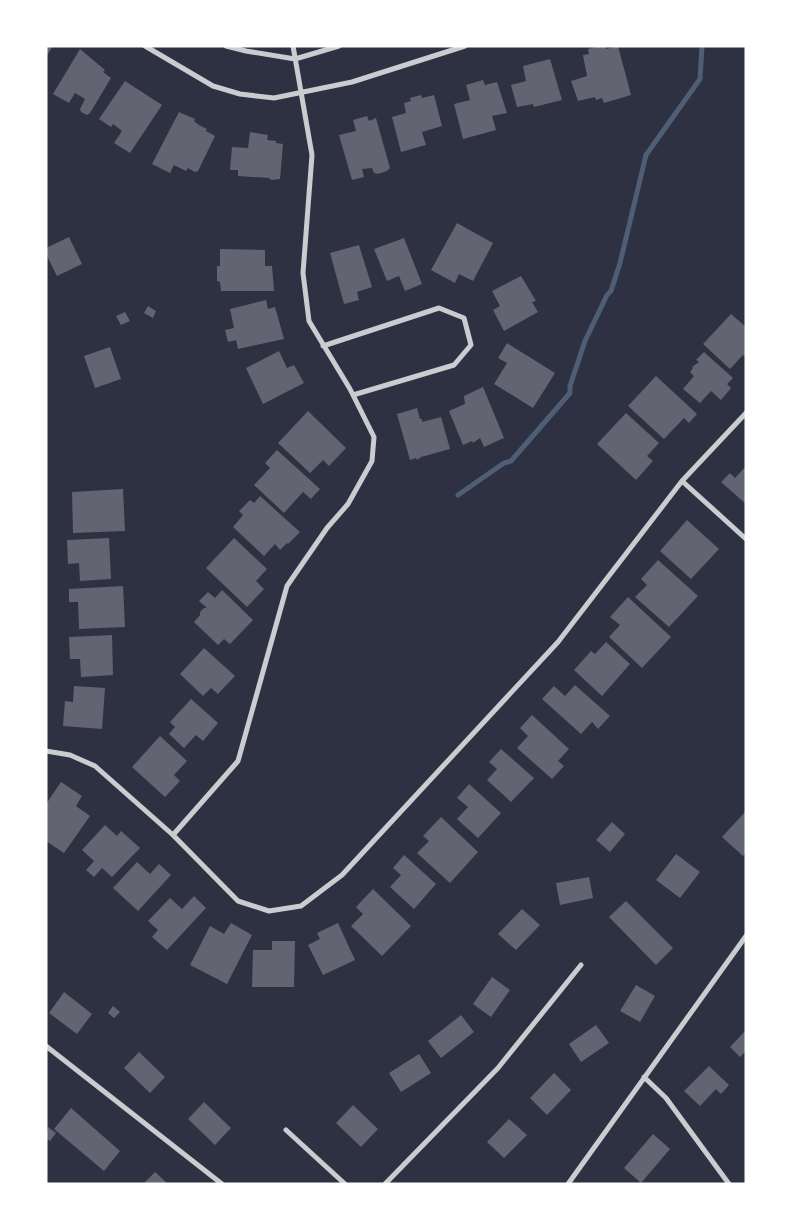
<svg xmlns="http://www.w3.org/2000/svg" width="792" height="1230" viewBox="0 0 792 1230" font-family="'Public Sans',sans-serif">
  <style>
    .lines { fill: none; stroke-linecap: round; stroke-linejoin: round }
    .stream { stroke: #4f5d75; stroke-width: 5 }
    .building { fill: #626471 }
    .minor { stroke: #caccd0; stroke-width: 5 }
  </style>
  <rect width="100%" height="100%" fill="#2d3142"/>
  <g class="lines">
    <path class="stream" d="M458 495 504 463 511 461 570 393V386L585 341 607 295 611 291 620 263 646 155 700 79 702 46"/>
  </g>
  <path class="building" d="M46 46H53L46 57Z
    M599 46H606V49L618 46 631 95 604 103 602 98 596 100 595 97 578 101 571 81 587 76 583 55 589 54 588 49Z
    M80 49 105 70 103 72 111 78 90 113 87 115 81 112 80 109 85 99 75 93 69 103 53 94Z
    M550 59 562 100 534 107 533 104 517 107 511 85 526 81 523 66Z
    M483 80 485 85 497 82 507 113 492 116 496 130 463 139 454 104 470 100 466 85Z
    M125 81 162 105 130 153 114 143 122 131 113 124 111 127 99 119Z
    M421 95 422 98 434 95 442 126 422 132 426 145 401 152 392 117 406 113 404 103 411 101 410 98Z
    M179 112 195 119 194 121 199 125 207 129 206 131 215 136 198 171 195 172 188 168 186 171 174 165 170 173 152 164Z
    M367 116 369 121 376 118 390 168 387 171 378 174 374 173 372 168 362 169 364 177 352 180 339 135 356 131 353 120Z
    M250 132 268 135 267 140 276 141V143L283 144 280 179 271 180 269 178 238 176V170H230L232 147 248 148Z
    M457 223 493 243 473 281 459 274 455 283 431 270Z
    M69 237 82 264 57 276 46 254V248Z
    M404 238 422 284 405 291 399 276 387 281 374 249Z
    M359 245 372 287 357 292 359 300 344 304 330 253Z
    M220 249 265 250V266H272L274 291H221L220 282 217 281V266H220Z
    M521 276 536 301 532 302 538 312 504 331 493 310 500 306 492 291Z
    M266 300 268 309 275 307 284 339 238 349 236 340 228 342 225 330 234 328 230 309Z
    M148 306 156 311 153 318 144 313Z
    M125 312 130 321 121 325 116 316Z
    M731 314 746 327V358L743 355 730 369 703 344Z
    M507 343 555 373 533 408 494 384 507 363 498 358Z
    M110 347 121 379 95 388 84 356Z
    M279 351 287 368 294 365 304 383 263 404 246 368Z
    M704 352 733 378 727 384 731 388 721 400 711 391 700 403 683 389 694 376 690 372 693 368 692 367 699 362 696 360Z
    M656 376 697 414 689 423 684 418 664 439 628 406Z
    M483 387 504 438 484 447 480 438 473 443 472 441 463 445 449 411 465 404 464 396Z
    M417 408 420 419H422V422L441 417 450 449 421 457 417 460 416 458 410 460 397 414Z
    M308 411 346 448 329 466 323 460 310 473 278 443Z
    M626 413 659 443 647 456 653 461 636 480 597 444Z
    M277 450 320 489 311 499 303 492 284 513 254 485 270 468 265 463Z
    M746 466V504L721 482 730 473 735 478Z
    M123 489 125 531 73 533 72 492Z
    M260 496 300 532 288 544 287 543 280 550 275 544 264 556 233 527 243 515 239 511 250 500 254 503Z
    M687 520 719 549 691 579 660 551Z
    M109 538 111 579 80 581 79 563 68 564 67 540Z
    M234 538 267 569 256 581 264 589 247 607 206 568Z
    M658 560 698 596 669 627 635 597 647 585 641 579Z
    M123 586 125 627 79 629 78 602H69V589Z
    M222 590 253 620 230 644 224 639 218 645 194 622 200 615V612L204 608H207L199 601 208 592 215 598Z
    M628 597 671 637 642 668 609 637 620 625 610 617Z
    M112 635 113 675 81 677 80 659H70L69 637Z
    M606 642 630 664 602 696 574 670 591 651 595 654Z
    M204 648 235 676 218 694 211 688 203 696 180 674Z
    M575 685 610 716 598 729 592 722 581 734 542 699 554 686 565 696Z
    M74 686 105 688 102 729 63 726 65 701 73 702Z
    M191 699 218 723 203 741 196 735 184 748 169 734 175 727 170 722Z
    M532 715 569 749 558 761 564 766 552 779 517 748 528 736 520 728Z
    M160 736 187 761 174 775 180 781 165 797 132 767Z
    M501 749 534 778 511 802 487 780 497 769 489 762Z
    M61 782 82 796 76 806 90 816 64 853 46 841V804Z
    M469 784 501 813 478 838 457 819 468 807 457 798Z
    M746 811V853L743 856 722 837Z
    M441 817 478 852 450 883 417 853 429 841 423 836Z
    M612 822 625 834 610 852 596 840Z
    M105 825 117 836 121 831 140 848 112 877 102 868 94 877 86 870 94 861 82 850Z
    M676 854 700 872 680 898 656 880Z
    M404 855 436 884 414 909 390 887 401 875 393 868Z
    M137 862 150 874 159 864 171 875 138 911 113 888Z
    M589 877 593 898 560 905 556 883Z
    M373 889 411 926 382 956 351 926 363 914 356 907Z
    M194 896 206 908 167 950 152 937 158 930 148 921 170 898 182 909Z
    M626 901 673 948 656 965 609 917Z
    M522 909 540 925 516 950 498 934Z
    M231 923 252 935 227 984 190 965 210 926 224 934Z
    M338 923 355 960 323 975 308 945 320 939 317 933Z
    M272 941H295L294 987H252L253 950H272Z
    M492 977 510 990 491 1017 473 1004Z
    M636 985 655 996 640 1022 620 1011Z
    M64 992 92 1014 77 1034 49 1013Z
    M113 1006 120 1012 114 1018 108 1013Z
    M461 1015 474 1032 441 1058 428 1041Z
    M596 1025 609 1043 581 1062 569 1044Z
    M746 1030V1051L740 1057 730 1047Z
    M139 1052 165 1077 150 1093 124 1068Z
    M419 1054 431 1073 401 1092 389 1073Z
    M709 1066 729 1085 721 1094 716 1089 700 1106 684 1091Z
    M554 1073 571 1090 547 1115 530 1098Z
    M204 1102 231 1128 215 1145 188 1119Z
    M353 1105 378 1129 361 1147 336 1123Z
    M71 1108 120 1151 104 1171 54 1129Z
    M509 1119 527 1135 504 1158 487 1142Z
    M48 1127 56 1133 50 1141 46 1138Z
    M653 1134 670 1149 641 1183 624 1168Z
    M155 1172 168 1184H143Z"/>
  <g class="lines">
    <path class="minor" d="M145 46 213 86 240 94 274 98 352 82 465 46
      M226 46 246 51 295 59 339 46
      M323 346 439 308 464 318 471 345 454 365 353 395
      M682 481 746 539
      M46 751 70 755 95 766 173 835 238 901 269 911 301 906 342 875 558 642 682 481 746 413
      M173 835 238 761 287 586 327 528 348 504 372 461 374 437 350 389 309 321 303 273 312 155 293 46
      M46 1046 222 1184
      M644 1077 666 1098 729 1184
      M286 1130 345 1184
      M385 1184 498 1068 581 965
      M568 1184 746 936"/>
  </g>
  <rect width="792" height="1230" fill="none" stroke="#ffffff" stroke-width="95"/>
</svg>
